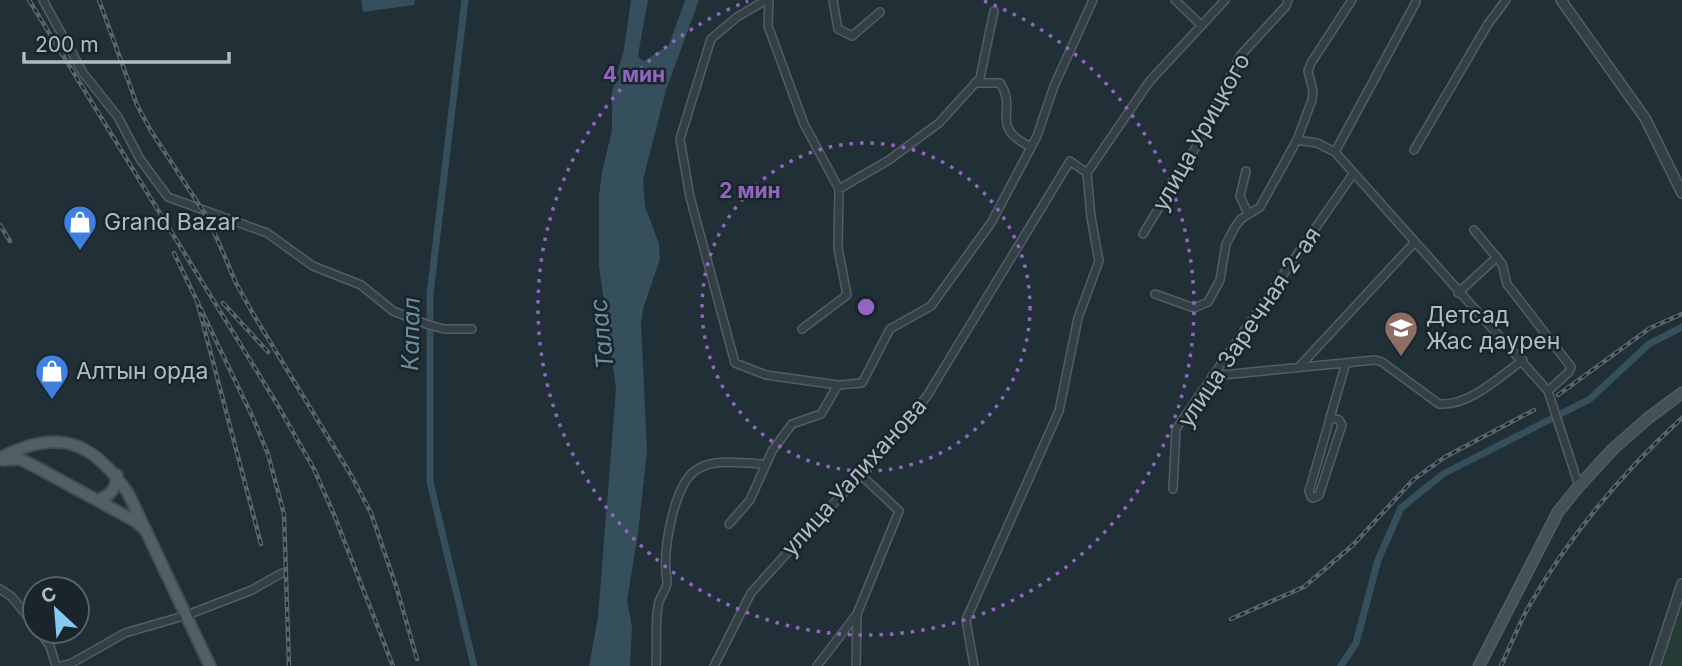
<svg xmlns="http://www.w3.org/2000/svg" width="1682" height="666" viewBox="0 0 1682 666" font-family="Inter,sans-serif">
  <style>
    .green { fill: #263b36 }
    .water { fill: #364f5c }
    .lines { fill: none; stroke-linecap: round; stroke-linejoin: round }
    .canal { stroke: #364f5c; stroke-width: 7 }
    .minor-casing { stroke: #525e64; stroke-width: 10 }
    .tertiary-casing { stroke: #525e64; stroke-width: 12 }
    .secondary-casing { stroke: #525e64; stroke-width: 13 }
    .primary-casing { stroke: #414c53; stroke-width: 14 }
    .minor { stroke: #344046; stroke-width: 7 }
    .tertiary { stroke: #344046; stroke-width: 9 }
    .secondary { stroke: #435159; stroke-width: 10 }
    .primary { stroke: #526066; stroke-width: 10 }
    .rail-casing { stroke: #57666d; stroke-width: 4.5 }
    .rail { stroke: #1a252b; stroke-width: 2; stroke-dasharray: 5; stroke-linecap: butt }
    .ring { fill: none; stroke: #9066c1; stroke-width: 3.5; stroke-dasharray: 3.5 7 }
    .labels { text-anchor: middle; stroke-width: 5; stroke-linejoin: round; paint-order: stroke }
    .street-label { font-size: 23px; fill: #afbcc3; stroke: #1a252b }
    .poi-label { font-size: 23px; fill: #afbcc3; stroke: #1a252b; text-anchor: start }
    .water-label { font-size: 24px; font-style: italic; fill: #6a8fa0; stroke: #1a252b }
    .centre { fill: #9066c1; stroke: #1a252b; stroke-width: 3.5 }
    .ring-label { font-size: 21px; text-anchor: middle; font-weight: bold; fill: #9066c1; stroke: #1a252b; stroke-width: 5; stroke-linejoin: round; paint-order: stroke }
  </style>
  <rect width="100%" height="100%" fill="#212f36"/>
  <path class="green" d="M1679 601 1682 602V666H1659Z"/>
  <path class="water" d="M361 0H415L414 5 363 12Z
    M631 0H648L638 55 639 58 644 61 669 45 685 0H699L666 90 643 180 645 206 659 244 660 259 643 309 641 323 647 451 638 534 627 601 632 627 630 666H589L598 617 616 389 599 266V196L602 172 612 130V92L624 49Z"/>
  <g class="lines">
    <path class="canal" d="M465 0 430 294V482L474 666
      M1341 666 1356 643 1378 560 1401 508 1443 474 1590 399 1649 344 1682 327"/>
    <g class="minor-casing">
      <path id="minor" d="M43 0 83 73 118 117 140 159 168 197 267 233 313 266 361 285 393 311 426 324 444 329H472
        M766 0 737 17 711 39 680 139 690 197 735 363 766 375 838 385
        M769 0 768 26 804 124 839 189 838 248 847 295 802 329
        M833 0 838 29 852 36 880 12
        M1175 0 1201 25
        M975 83H1000C1019 111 987 125 1031 147
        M1297 140 1317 143 1335 152 1548 391 1579 486
        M1414 150 1488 24 1506 0
        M1335 152 1416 2
        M1246 171 1240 196 1248 214
        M839 189 889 160 939 123 980 78 994 11
        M1474 230 1502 264 1507 284 1571 367 1569 372 1548 391
        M1143 234 1196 147 1240 56 1286 6 1288 0
        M1458 293 1497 257
        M1155 294 1194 308 1208 302 1220 280 1226 244 1235 227 1241 219 1260 207 1297 140 1312 100 1313 91 1308 71 1311 63 1352 0
        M1299 367 1414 243
        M1212 376 1375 360 1382 362 1439 404C1470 406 1499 377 1523 360
        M1330 417 1339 420 1342 425 1319 495 1313 498 1311 497 1309 491C1322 448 1333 406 1346 363
        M1173 489 1176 429 1353 174
        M729 524 750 500 772 451 792 424 821 414 838 385 862 383 890 329 931 306 991 223 1037 136 1054 86 1093 0
        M0 589 12 597 35 626
        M39 631 50 646 56 666
        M61 666 70 664 125 633 187 615 252 590 282 573
        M656 666C657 646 655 626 658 606 659 597 667 590 667 582 667 578 666 575 666 571 664 546 674 485 696 470 714 457 743 464 765 464
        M714 666 751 593 806 532 865 471 927 396 1070 161 1087 173
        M817 666 857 614 899 511 861 475
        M856 666 857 615
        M974 666 966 620 1059 411 1078 318 1099 261 1091 217 1087 173 1149 82 1225 0"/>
    </g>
    <g class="tertiary-casing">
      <path id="tertiary" d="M1561 0 1645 118 1682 193
        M1655 666 1682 584"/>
    </g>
    <g class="secondary-casing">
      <path id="secondary" d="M1479 666 1558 512 1579 486 1613 449 1647 419 1682 393"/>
    </g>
    <g class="primary-casing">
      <path id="primary" d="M0 458C58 428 92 440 128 493L210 666
        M3 460 20 459 36 467 135 521 143 528
        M98 500C111 495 116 489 117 475"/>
    </g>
    <use href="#minor" class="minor"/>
    <use href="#tertiary" class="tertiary"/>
    <use href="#secondary" class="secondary"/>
    <use href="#primary" class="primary"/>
    <g class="rail-casing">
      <path id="rail" d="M29 0 277 404 314 469 335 517 393 666
        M99 0 137 105 151 131 209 220 236 283 252 312 351 475 371 513 397 589 417 659
        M0 225 10 241
        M174 253 197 301
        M223 303 268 352
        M1558 395 1650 328 1682 314
        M261 544 197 301 253 418 268 454 284 514 289 666
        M1231 619 1304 587 1353 545 1413 480 1445 457 1534 410
        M1501 666C1510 647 1518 626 1528 608 1569 536 1621 474 1682 418"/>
    </g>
    <use href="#rail" class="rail"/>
  </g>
  <g class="ring">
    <circle cx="866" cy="307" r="164"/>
    <path d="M984 1A328 328 0 1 1 748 1"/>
  </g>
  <defs>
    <g id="shop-pin" transform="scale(1.75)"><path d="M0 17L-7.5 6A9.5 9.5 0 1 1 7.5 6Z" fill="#3f7fe0" stroke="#1a252b"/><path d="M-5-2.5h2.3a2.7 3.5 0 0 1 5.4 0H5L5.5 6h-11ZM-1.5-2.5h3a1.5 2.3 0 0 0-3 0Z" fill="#fff"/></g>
    <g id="school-pin" transform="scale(1.75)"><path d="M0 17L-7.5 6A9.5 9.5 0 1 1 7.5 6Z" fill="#8d6e63" stroke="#1a252b"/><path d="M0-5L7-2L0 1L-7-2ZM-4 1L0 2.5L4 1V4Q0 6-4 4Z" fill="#fff"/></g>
  </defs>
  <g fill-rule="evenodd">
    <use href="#shop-pin" x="80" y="222"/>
    <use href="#school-pin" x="1401" y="328"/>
    <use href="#shop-pin" x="52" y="371"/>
  </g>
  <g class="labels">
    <g class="street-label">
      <text transform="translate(1201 132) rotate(-61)" y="8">улица Урицкого</text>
      <text transform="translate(1249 327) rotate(-56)" y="8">улица Заречная 2-ая</text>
      <text transform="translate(854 477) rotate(-48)" y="8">улица Уалиханова</text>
    </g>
    <g class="poi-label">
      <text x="104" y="230">Grand Bazar</text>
      <text x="1426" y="323">Детсад<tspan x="1426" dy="26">Жас даурен</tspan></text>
      <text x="76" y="379">Алтын орда</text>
    </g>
    <g class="water-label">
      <text transform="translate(411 334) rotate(-89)" y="8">Капал</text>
      <text transform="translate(602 334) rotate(-96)" y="8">Талас</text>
    </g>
  </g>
  <circle cx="866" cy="307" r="10" class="centre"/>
  <g class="ring-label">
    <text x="634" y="82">4 мин</text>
    <text x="750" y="198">2 мин</text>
  </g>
  <g transform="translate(56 610) rotate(334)"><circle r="33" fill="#1a252b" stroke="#566168" stroke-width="2"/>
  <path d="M0-5L12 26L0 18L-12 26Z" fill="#86caf0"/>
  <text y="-10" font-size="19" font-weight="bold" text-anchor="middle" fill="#afbcc3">С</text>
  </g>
  <path d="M24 52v10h205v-10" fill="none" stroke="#afbcc3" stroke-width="3.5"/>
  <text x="35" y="52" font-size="21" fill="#afbcc3" stroke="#1a252b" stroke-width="5" paint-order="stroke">200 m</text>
</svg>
